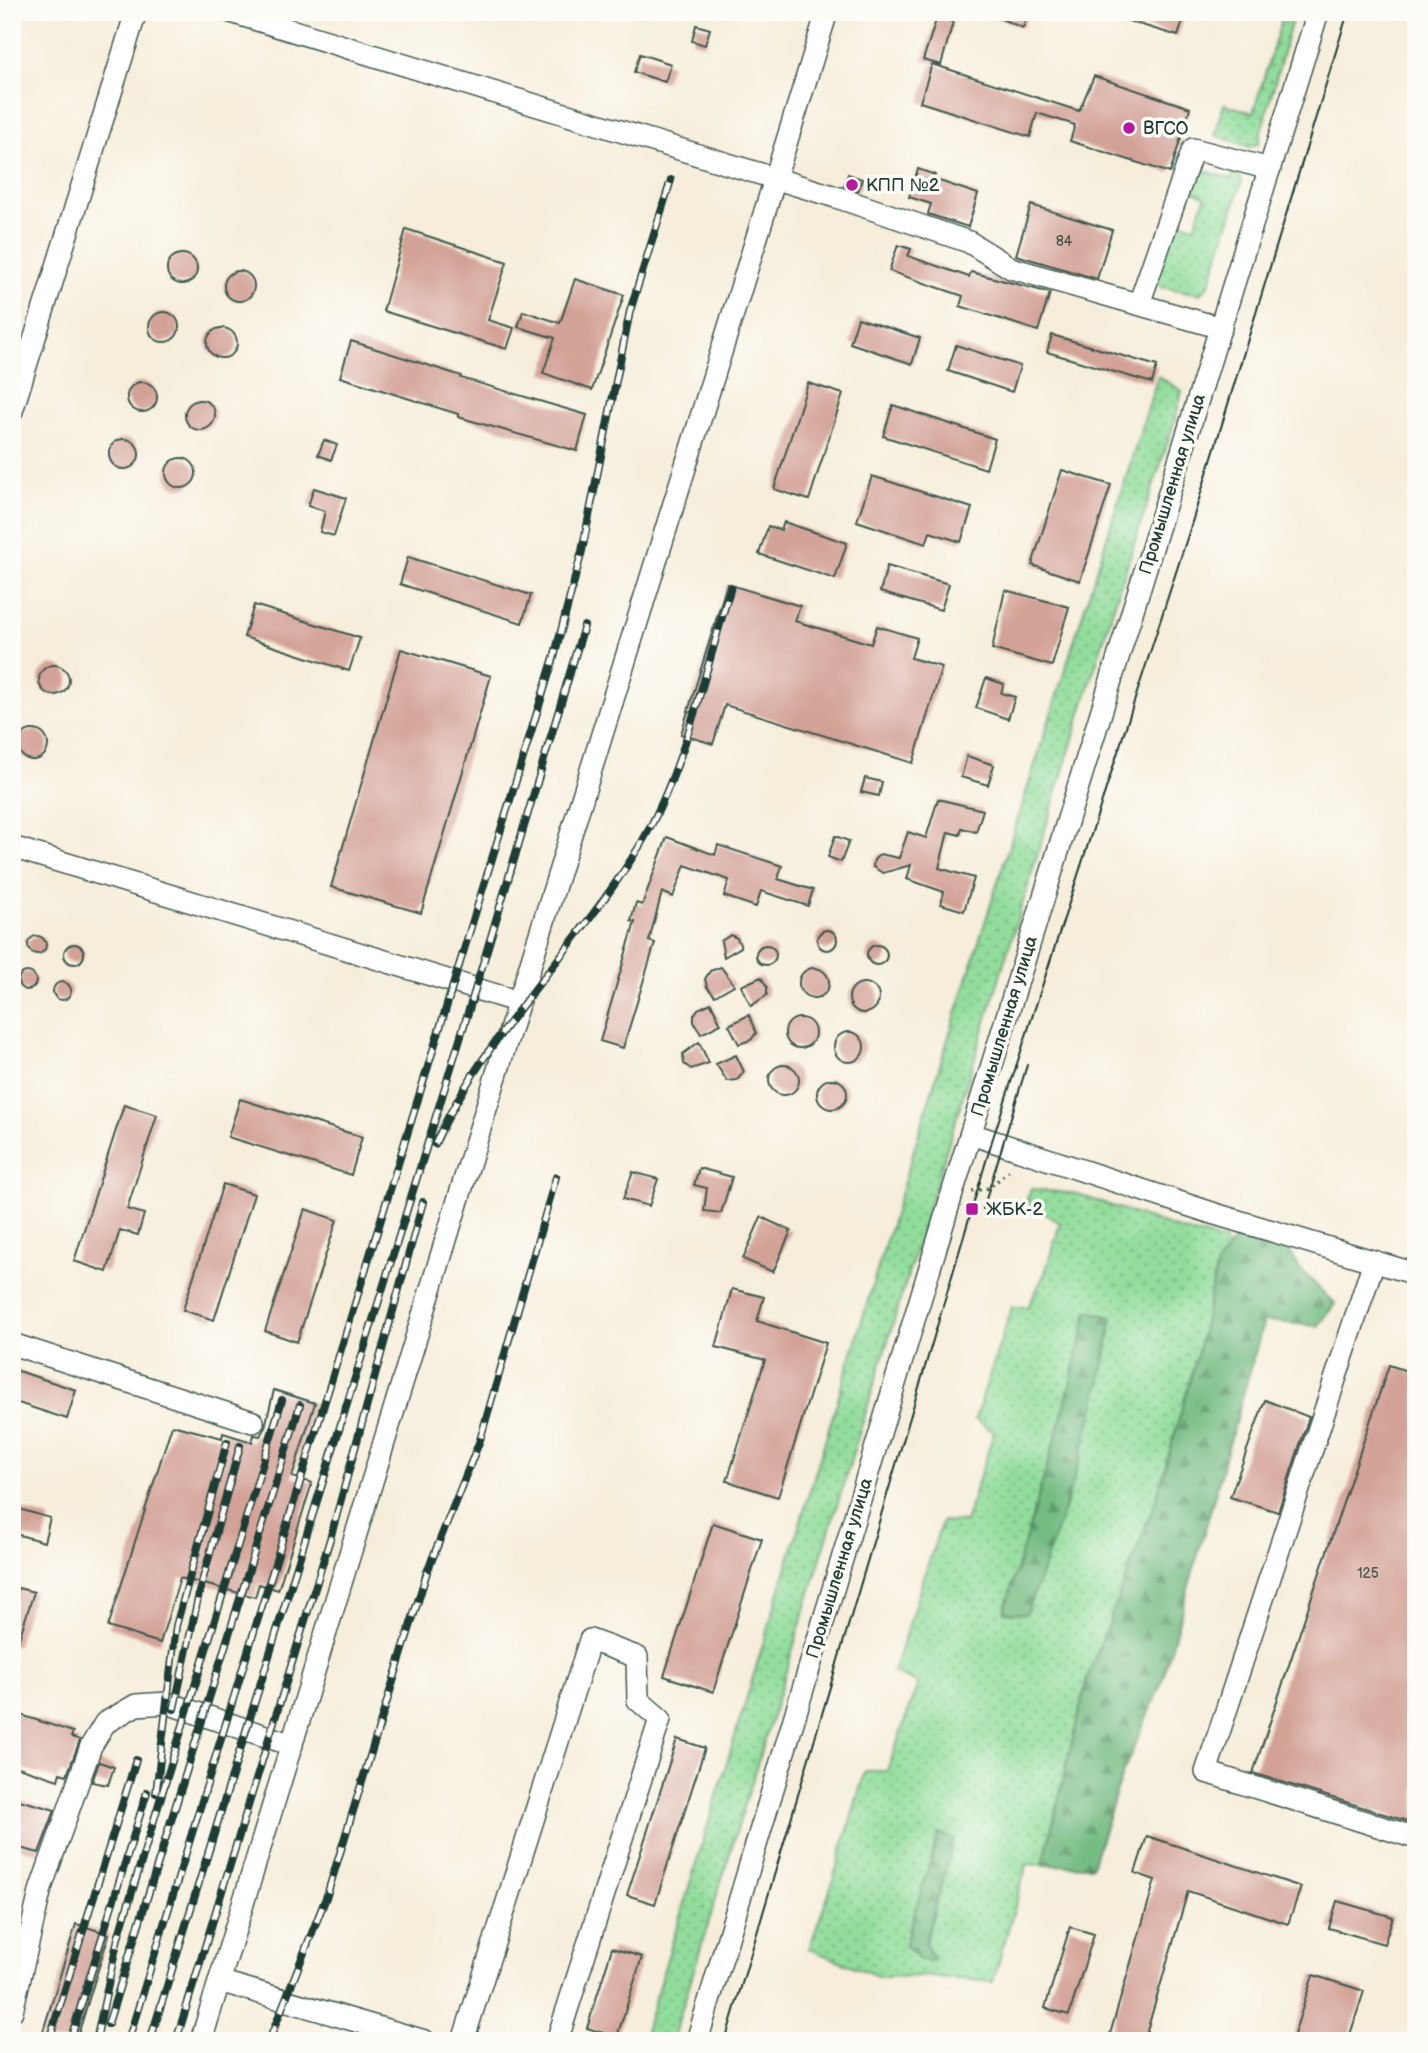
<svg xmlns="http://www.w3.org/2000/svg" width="1428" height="2053" viewBox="0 0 1428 2053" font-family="'Balsamiq Sans',sans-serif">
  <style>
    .grass { fill: url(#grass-dots); stroke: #588d68; stroke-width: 2 }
    .forest { fill: url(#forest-firs); stroke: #4a7c5c; stroke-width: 2 }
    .building { fill: #d3a297 }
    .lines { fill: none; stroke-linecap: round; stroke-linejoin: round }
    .minor-casing { stroke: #3f584d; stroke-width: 24 }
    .path { stroke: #3f584d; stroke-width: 3.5; stroke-dasharray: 2 5; stroke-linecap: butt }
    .minor { stroke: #fff; stroke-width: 21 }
    .tram { stroke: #1f3d34; stroke-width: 2 }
    .rail-casing { stroke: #1f3d34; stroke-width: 8 }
    .rail { stroke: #fdfcf7; stroke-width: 5; stroke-dasharray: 16; stroke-linecap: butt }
    .poi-dot { fill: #b5179e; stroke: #fdfcf7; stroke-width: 2.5 }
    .labels { text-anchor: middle; stroke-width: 7; stroke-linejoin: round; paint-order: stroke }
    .number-label { font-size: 14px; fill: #4c564d }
    .poi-label { font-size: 18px; fill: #1f3d34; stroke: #fdfcf7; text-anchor: start }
    .street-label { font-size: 18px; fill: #1f3d34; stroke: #fdfcf7 }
  </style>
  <defs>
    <pattern id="grass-dots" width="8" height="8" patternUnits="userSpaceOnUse" patternTransform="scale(1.75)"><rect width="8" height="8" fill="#91dd9b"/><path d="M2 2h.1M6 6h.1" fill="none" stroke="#76b47f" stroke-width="1.8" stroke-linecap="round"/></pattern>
    <pattern id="forest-firs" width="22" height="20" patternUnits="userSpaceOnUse" patternTransform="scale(1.75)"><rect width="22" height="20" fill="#74bc83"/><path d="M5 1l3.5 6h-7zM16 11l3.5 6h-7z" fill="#5f9a6c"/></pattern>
  </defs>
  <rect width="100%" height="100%" fill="#fdfcf7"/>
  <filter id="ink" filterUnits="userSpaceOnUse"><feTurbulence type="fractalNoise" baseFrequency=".0143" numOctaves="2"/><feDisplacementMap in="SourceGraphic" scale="14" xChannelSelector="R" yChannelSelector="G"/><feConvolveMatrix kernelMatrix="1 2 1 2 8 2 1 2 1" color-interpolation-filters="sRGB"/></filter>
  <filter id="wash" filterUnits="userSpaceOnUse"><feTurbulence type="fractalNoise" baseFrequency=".00686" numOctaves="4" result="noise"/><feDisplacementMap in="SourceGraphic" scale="28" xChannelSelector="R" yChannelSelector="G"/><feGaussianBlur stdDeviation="1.57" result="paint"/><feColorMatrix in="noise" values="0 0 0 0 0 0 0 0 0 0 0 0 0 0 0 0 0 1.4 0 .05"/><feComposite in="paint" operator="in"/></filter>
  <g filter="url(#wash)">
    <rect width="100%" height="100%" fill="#f6eedb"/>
    <path class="grass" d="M1284 12H1294L1258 144 1250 147 1215 135 1224 104 1253 113Z
      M1197 168 1231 179 1236 171 1242 181 1209 285 1200 294 1160 287 1156 274 1176 221 1195 226 1205 197 1191 189Z
      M1158 376 1182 391 1175 420 1118 593 672 2041H642L937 1074Z
      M1031 1189 1077 1194 1187 1232 1224 1240 1228 1251 1217 1264 1197 1356 1155 1503 1087 1679 1043 1865 1027 1864 993 1982 925 1976 880 1977 809 1949 832 1884 865 1771H887L918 1683 893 1673 942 1521 965 1522 994 1432 975 1419 1012 1307H1028L1045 1273 1060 1223 1026 1202Z"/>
    <path class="forest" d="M1238 1234 1285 1243 1299 1268 1335 1304 1318 1326 1264 1321 1161 1684 1123 1772 1092 1866 1043 1865 1087 1679 1155 1503 1197 1356 1217 1264Z
      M1088 1311 1112 1317C1097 1420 1063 1517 1026 1614L1004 1612 1064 1409Z
      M939 1833 954 1840 925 1943 934 1961 920 1960 905 1944Z"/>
    <g id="blocks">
      <path class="building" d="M984 12H1029L1023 28Z
        M1112 12H1186L1178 36 1112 16Z
        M937 17 953 22 941 65 923 60Z
        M696 25 710 29 705 45 692 41Z
        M640 54 671 64 665 82 634 72Z
        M932 64 1079 111 1094 76 1190 108 1170 173 1070 141 1075 125 1037 113 1030 137 920 102Z
        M918 169 935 175 933 179 978 194 968 227 928 214 931 204 909 197Z
        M848 174 862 179 858 191 844 186Z
        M1031 205 1112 230 1097 279 1016 255Z
        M406 229 507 262 488 320 514 328 507 349 383 311Z
        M898 245 911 249 908 256 969 277 971 272 1050 293 1038 331 960 306 963 296 889 271Z
        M167 269a15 15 0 1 1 30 0a15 15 0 1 1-30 0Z
        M224 286a15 15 0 1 1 30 0a15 15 0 1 1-30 0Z
        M575 279 624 295 592 390 543 373 555 338 518 327 523 311 560 323Z
        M149 327a15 15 0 1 1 30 0a15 15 0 1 1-30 0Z
        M858 318 920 338 912 364 850 343Z
        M207 343a15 15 0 1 1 30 0a15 15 0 1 1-30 0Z
        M1052 335 1157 366 1152 383 1047 352Z
        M351 341 462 376 461 378 587 415 577 451 458 417V414L340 377Z
        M956 345 1020 366 1012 392 948 371Z
        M127 397a15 15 0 1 1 30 0a15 15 0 1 1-30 0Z
        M808 383 843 394 809 500 774 489Z
        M185 415a15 15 0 1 1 30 0a15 15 0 1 1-30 0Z
        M893 405 995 439 986 469 883 436Z
        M109 454a15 15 0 1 1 30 0a15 15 0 1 1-30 0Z
        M324 440 337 445 331 460 318 455Z
        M166 473a15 15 0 1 1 30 0a15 15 0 1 1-30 0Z
        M1062 470 1111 485 1080 581 1032 565Z
        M872 476 972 508 961 542 930 532 926 544 857 521Z
        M314 488 346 498 334 536 320 532 325 511 308 506Z
        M784 522 847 543 835 579 759 554 768 526 781 530Z
        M408 557 531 595 522 623 400 584Z
        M887 566 949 584 941 610 880 592Z
        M727 584 800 606 795 621 871 644 877 626 917 638 911 658 942 667 913 763 725 705 713 744 681 734Z
        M1005 590 1069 607 1052 666 992 649Z
        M254 605 360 638 349 671 244 637Z
        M401 649 491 676 421 913 331 887Z
        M39 680a15 15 0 1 1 30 0a15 15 0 1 1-30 0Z
        M986 678 1004 684 1001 693 1015 697 1008 719 976 708Z
        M18 745a15 15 0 1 1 30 0a15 15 0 1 1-30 0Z
        M967 756 994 765 988 785 961 777Z
        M865 778 882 782 879 796 861 792Z
        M938 799 983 810 976 832 962 828 960 835 948 832 939 868 974 878 964 911 941 904 944 892 907 879 911 865 883 873 873 867 874 860 880 854 899 858 908 832 926 838Z
        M835 836 849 841 841 862 828 857Z
        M667 837 715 855 718 845 782 866 778 879 813 890 808 906 761 891 756 907 724 896 729 880 685 865 673 897 662 892 649 941 655 943 623 1048 600 1041 635 922 631 921 636 903 642 905Z
        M817 940a10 10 0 1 1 20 0a10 10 0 1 1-20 0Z
        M731 935 737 938 741 947 724 957 721 941Z
        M28 945a9 9 0 1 1 18 0a9 9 0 1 1-18 0Z
        M64 954a10 10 0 1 1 20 0a10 10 0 1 1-20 0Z
        M756 955a10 10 0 1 1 20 0a10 10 0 1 1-20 0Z
        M867 955a10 10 0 1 1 20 0a10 10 0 1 1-20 0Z
        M721 967 734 985 715 996 707 987 705 979 710 971Z
        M799 983a15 15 0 1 1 30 0a15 15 0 1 1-30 0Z
        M18 981a9 9 0 1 1 18 0a9 9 0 1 1-18 0Z
        M761 977 767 987V995L751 1006 741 986Z
        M53 991a9 9 0 1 1 18 0a9 9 0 1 1-18 0Z
        M849 998a15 15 0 1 1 30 0a15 15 0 1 1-30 0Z
        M711 1003 721 1024 701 1034 694 1022V1015L698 1009Z
        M749 1015 756 1033 751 1040 739 1044 729 1025Z
        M785 1033a15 15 0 1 1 30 0a15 15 0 1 1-30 0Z
        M834 1047a15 15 0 1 1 30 0a15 15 0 1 1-30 0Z
        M699 1042 709 1063 691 1069 684 1064 683 1054Z
        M736 1055 744 1072 737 1080 727 1081 716 1064Z
        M769 1080a15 15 0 1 1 30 0a15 15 0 1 1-30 0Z
        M817 1094a15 15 0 1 1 30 0a15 15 0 1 1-30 0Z
        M240 1099 362 1137 351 1175 228 1137Z
        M124 1105 157 1115 127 1209 144 1214 138 1235 120 1230 107 1272 74 1261Z
        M699 1168 732 1177 721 1213 704 1211 707 1188 694 1185Z
        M633 1172 658 1179 649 1206 623 1199Z
        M223 1184 254 1194 214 1320 183 1310Z
        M305 1209 337 1220 297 1342 265 1331Z
        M761 1217 791 1231 773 1272 743 1259Z
        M732 1289 764 1297 757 1321 826 1343 778 1497 727 1481 765 1360 716 1347Z
        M1389 1365 1416 1374V1824L1253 1773Z
        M12 1369 76 1390 67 1419 12 1401Z
        M274 1390 315 1403 292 1477 312 1483 278 1590 259 1584 255 1597 180 1578 160 1643 108 1627 172 1425 222 1438 223 1433 252 1442 254 1435 260 1436 265 1427Z
        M1265 1400 1309 1417 1278 1512 1230 1497Z
        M12 1507 50 1518 44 1542 12 1533Z
        M713 1523 762 1539 713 1692 664 1676Z
        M18 1588 34 1592 17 1645H12V1611Z
        M12 1712 73 1732 71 1737 80 1740 67 1775 60 1773 58 1780 12 1765Z
        M677 1739 705 1748 655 1904 627 1895Z
        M99 1762 114 1767 108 1785 92 1782Z
        M12 1798 55 1810 39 1853 12 1846Z
        M1147 1836 1301 1887 1288 1924 1188 1891 1144 2041H1108L1155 1880 1135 1873Z
        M1337 1901 1393 1917 1384 1944 1329 1928Z
        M76 1924 109 1934 76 2041H40Z
        M1070 1927 1094 1934 1069 2015 1045 2008Z
        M612 1948 642 1957 617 2037 587 2028Z
        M1313 1975 1364 1991 1348 2041H1292Z"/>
    </g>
  </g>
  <g filter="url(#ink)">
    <use href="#blocks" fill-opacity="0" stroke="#3f584d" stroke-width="2"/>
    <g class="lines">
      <g class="minor-casing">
        <path id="minor" d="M231 12 839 198 969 242 1011 268 1221 328
          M1139 304 1193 149 1270 169
          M12 411 136 12
          M12 847 519 1002
          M971 1134 1215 1214 1416 1274
          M1374 1261 1206 1772 1416 1838
          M12 1344 253 1422
          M219 1981 425 2041
          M12 2011 41 1888 91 1746 105 1723 136 1705 167 1703 292 1745
          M201 2041 515 1014 827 12
          M463 2041 590 1640 637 1657 638 1700 660 1719 557 2041
          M697 2041 955 1184 1318 12"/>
      </g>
      <path class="path" d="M972 1191 989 1188 1012 1168"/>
      <use href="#minor" class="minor"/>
      <path class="tram" d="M983 1209 1027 1065
        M725 2041 992 1141 1189 532 1348 12"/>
      <g class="rail-casing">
        <path id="rail" d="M435 1144C485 1033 576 950 639 847 684 773 705 670 731 587
          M174 1709 200 1589 240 1446
          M156 1793 176 1626 227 1442
          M108 2024 300 1405
          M49 2041 136 1760
          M70 2041 147 1792
          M96 2041 118 1938 282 1400
          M128 2041 555 654 582 551 630 311 671 180
          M150 2041 475 990 584 626
          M176 2041 330 1539 423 1202
          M269 2041 327 1895 427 1572 480 1440 556 1177"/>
      </g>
      <use href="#rail" class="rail"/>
    </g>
  </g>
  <g class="poi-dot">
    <circle cx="1129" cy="128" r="7"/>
    <circle cx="852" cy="185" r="7"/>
    <rect x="965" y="1202" width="14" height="14" rx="3.5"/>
  </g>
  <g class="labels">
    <g class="number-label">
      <text x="1064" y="246">84</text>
      <text x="1368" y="1578">125</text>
    </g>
    <g class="poi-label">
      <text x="1143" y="134">ВГСО</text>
      <text x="866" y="191">КПП №2</text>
      <text x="986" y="1215">ЖБК-2</text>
    </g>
    <g class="street-label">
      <text transform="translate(1172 484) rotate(-73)" y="6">Промышленная улица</text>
      <text transform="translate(1004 1026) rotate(-73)" y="6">Промышленная улица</text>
      <text transform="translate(839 1568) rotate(-73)" y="6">Промышленная улица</text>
    </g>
  </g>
  <rect width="1428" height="2053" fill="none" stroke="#fdfcf7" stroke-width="42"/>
</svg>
